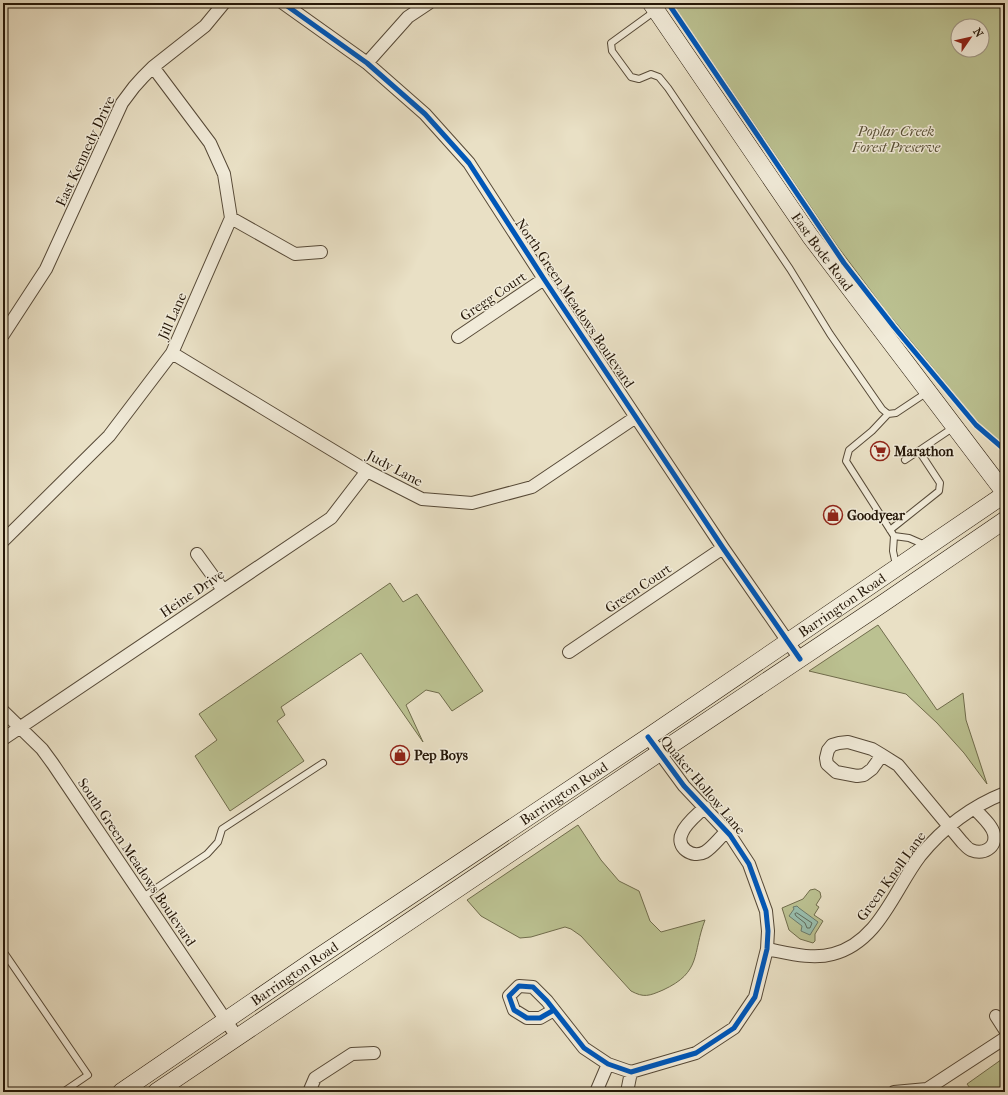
<svg xmlns="http://www.w3.org/2000/svg" width="1008" height="1095" viewBox="0 0 1008 1095" font-family="'IM FELL French Canon',serif">
  <style>
    .green { fill: #bbc191; stroke: #706c4c; fill-rule: evenodd }
    .water { fill: #99beae; stroke: #6b7b6c }
    .lines { fill: none; stroke-linecap: round; stroke-linejoin: round }
    .shore { stroke: #5f6a5b; stroke-width: 1 }
    .lane-casing { stroke: #564937; stroke-width: 8 }
    .street-casing { stroke: #564937; stroke-width: 14 }
    .secondary-casing { stroke: #251708; stroke-width: 18 }
    .lane { stroke: #f1ebd9; stroke-width: 6 }
    .street { stroke: #f1ebd9; stroke-width: 12 }
    .secondary { stroke: #f1ebd9; stroke-width: 17 }
    .cycleway-casing { stroke: #f1ebd9; stroke-width: 8 }
    .cycleway { stroke: #0057b8; stroke-width: 5 }
    .labels { text-anchor: middle; stroke-width: 3; stroke-linejoin: round; paint-order: stroke }
    .park-label { font-size: 14px; font-style: italic; fill: #5a5238; stroke: #f1ebd9 }
    .street-label { font-size: 14px; fill: #251708; stroke: #f1ebd9 }
    .poi-label { font-size: 14px; font-weight: bold; fill: #251708; stroke: #f1ebd9; text-anchor: start }
  </style>
  <rect width="100%" height="100%" fill="#e9e0c5"/>
  <filter id="stains"><feTurbulence type="fractalNoise" baseFrequency=".005" numOctaves="4"/><feColorMatrix values="0 0 0 0 .2 0 0 0 0 .09 0 0 0 0 .02 0 0 0 .5 -.17"/></filter>
  <radialGradient id="worn" r=".72"><stop offset=".6" stop-color="#630" stop-opacity="0"/><stop offset="1" stop-color="#630" stop-opacity=".3"/></radialGradient>
  <path class="green" d="M672 3H1005V447L993 439 972 415 886 311 838 247ZM958 26H982V50H958Z
    M390 583 403 602 417 594 483 691 452 711 439 693 426 690 406 705 423 742 361 653 281 707 285 715 277 721 304 761 230 811 195 756 217 740 199 714Z
    M878 625 937 710 963 693 966 720 987 784 964 753 937 723 906 694 809 671Z
    M578 825 601 860 619 881 639 891 650 921 661 932 705 920C692 954 702 972 663 990 649 996 644 998 631 991L581 936 571 929 565 927 531 937 520 938 481 916 467 900Z
    M815 889 820 892 821 897 816 905 819 907 814 915 823 921 815 934V941L813 943 800 939 789 930 782 908 803 899 810 890Z
    M1005 1057V1092H973L967 1084Z"/>
  <path class="water" d="M797 906 799 908 818 922 810 935 801 931 802 926 789 916 794 909 793 907Z"/>
  <g class="lines">
    <path class="shore" d="M797 913 812 923 810 928H807L805 923 796 916 795 914Z"/>
    <g class="lane-casing">
      <path id="lane" d="M655 11 611 43 612 51 631 77 639 79 651 74 659 77 668 88 790 269 830 334 882 409 888 414 896 413 926 393
        M888 414 872 431 849 450 846 461 894 536 893 551 896 565
        M905 460 954 427
        M890 530 939 491 940 483 919 451
        M894 536 909 538 925 545
        M143 897 207 854 218 842 222 829 323 763
        M3 951 88 1075 63 1092"/>
    </g>
    <g class="street-casing">
      <path id="street" d="M283 3 367 63 425 114 469 163 544 279 723 548 800 659
        M367 63 408 17 429 3
        M231 218 295 254 321 252
        M3 335 46 269 122 103 134 87 143 77 153 67 205 26 224 3
        M458 337 544 279
        M172 353 367 471 422 499 472 503 532 487 636 417
        M3 541 109 436 172 353 231 218 224 174 210 143 153 67
        M197 554 223 590
        M569 652 723 548
        M3 711 42 749 53 764 237 1037
        M3 739 331 518 367 471
        M882 755 872 769 864 775 857 776 836 772 827 764 826 758 828 750 832 745 839 743 848 742 872 749 882 755 898 765 962 842C965 845 968 849 971 850 983 855 997 848 994 834 992 825 981 816 975 809
        M705 807C697 815 686 823 682 833 675 847 692 859 705 852 713 847 720 837 727 831
        M767 949C788 953 812 960 833 954 879 942 894 890 920 856 942 829 972 806 1005 793
        M554 1010 540 1018H527L514 1010 509 996 519 986 533 987 547 1001 584 1048 608 1064 631 1072 696 1053 734 1028 755 997 767 949 768 931 766 911 749 864 730 835 684 786 648 737
        M996 1016 1005 1030
        M309 1092 315 1078 352 1054 374 1053
        M596 1092 608 1064
        M627 1092 631 1072
        M894 1092 927 1089 1005 1038"/>
    </g>
    <g class="secondary-casing">
      <g id="secondary">
        <path id="s1" d="M651 3 810 236 1005 493"/>
        <path id="s2" d="M121 1092 311 962 648 737 1005 494"/>
        <path d="M156 1092 659 753 882 604 1005 520"/>
      </g>
    </g>
    <use href="#lane" class="lane"/>
    <use href="#street" class="street"/>
    <use href="#secondary" class="secondary"/>
    <g class="cycleway-casing">
      <path id="cycleway" d="M283 3 367 63 425 114 469 163 544 279 723 548 800 659
        M668 3 844 263 894 327 976 425 1005 450
        M554 1010 540 1018H527L514 1010 509 996 519 986 533 987 547 1001 584 1048 608 1064 631 1072 696 1053 734 1028 755 997 767 949 768 931 766 911 749 864 730 835 684 786 648 737"/>
    </g>
    <use href="#cycleway" class="cycleway"/>
  </g>
  <defs>
    <g id="supermarket-ring" transform="scale(1)"><circle r="9.5" fill="#f1ebd9" stroke="#8f2418" stroke-width="1.5"/><path d="M-6-5.5h2.5l.6 2H6L4.5 2H-2.5L-4.4-4H-6ZM-1.5 3.2a1.3 1.3 0 1 0 .1 0ZM3 3.2a1.3 1.3 0 1 0 .1 0Z" fill="#8f2418"/></g>
    <g id="shop-ring" transform="scale(1)"><circle r="9.5" fill="#f1ebd9" stroke="#8f2418" stroke-width="1.5"/><path d="M-5-2.5h2.3a2.7 3.5 0 0 1 5.4 0H5L5.5 6h-11ZM-1.5-2.5h3a1.5 2.3 0 0 0-3 0Z" fill="#8f2418"/></g>
  </defs>
  <g fill-rule="evenodd">
    <use href="#supermarket-ring" x="880" y="451"/>
    <use href="#shop-ring" x="833" y="515"/>
    <use href="#shop-ring" x="400" y="755"/>
  </g>
  <g class="labels">
    <g class="park-label">
      <text x="896" y="136">Poplar Creek<tspan x="896" dy="16">Forest Preserve</tspan></text>
    </g>
    <g class="street-label">
      <text transform="translate(85 151) rotate(-65)" y="5">East Kennedy Drive</text>
      <text dy="5" stroke="none"><textPath href="#s1" startOffset="302">East Bode Road</textPath></text>
      <text transform="translate(493 296) rotate(-34)" y="5">Gregg Court</text>
      <text transform="translate(575 303) rotate(56)" y="5">North Green Meadows Boulevard</text>
      <text transform="translate(172 316) rotate(-66)" y="5">Jill Lane</text>
      <text transform="translate(395 468) rotate(28)" y="5">Judy Lane</text>
      <text transform="translate(638 588) rotate(-34)" y="5">Green Court</text>
      <text transform="translate(192 593) rotate(-34)" y="5">Heine Drive</text>
      <text dy="5" stroke="none"><textPath href="#s2" startOffset="870">Barrington Road</textPath></text>
      <text transform="translate(703 785) rotate(50)" y="5">Quaker Hollow Lane</text>
      <text dy="5" stroke="none"><textPath href="#s2" startOffset="534">Barrington Road</textPath></text>
      <text transform="translate(137 862) rotate(56)" y="5">South Green Meadows Boulevard</text>
      <text transform="translate(891 876) rotate(-54)" y="5">Green Knoll Lane</text>
      <text dy="5" stroke="none"><textPath href="#s2" startOffset="210">Barrington Road</textPath></text>
    </g>
    <g class="poi-label">
      <text x="894" y="456">Marathon</text>
      <text x="847" y="520">Goodyear</text>
      <text x="414" y="760">Pep Boys</text>
    </g>
  </g>
  <rect width="1008" height="1095" fill="none" stroke="#e9e0c5" stroke-width="16"/>
  <rect x="4" y="4" width="1000" height="1087" fill="none" stroke="#251708" stroke-width="2"/>
  <rect x="8" y="8" width="992" height="1079" fill="none" stroke="#251708"/>
  <g transform="translate(970 38) rotate(56)"><circle r="19" fill="#f1ebd9" stroke="#9f9685"/>
  <path d="M0-3L7 15L0 10L-7 15Z" fill="#8f2418"/>
  <text y="-6" font-size="11" font-weight="bold" text-anchor="middle" fill="#251708">N</text>
  </g>
  <rect width="100%" height="100%" filter="url(#stains)"/>
  <rect width="100%" height="100%" fill="url(#worn)"/>
</svg>
